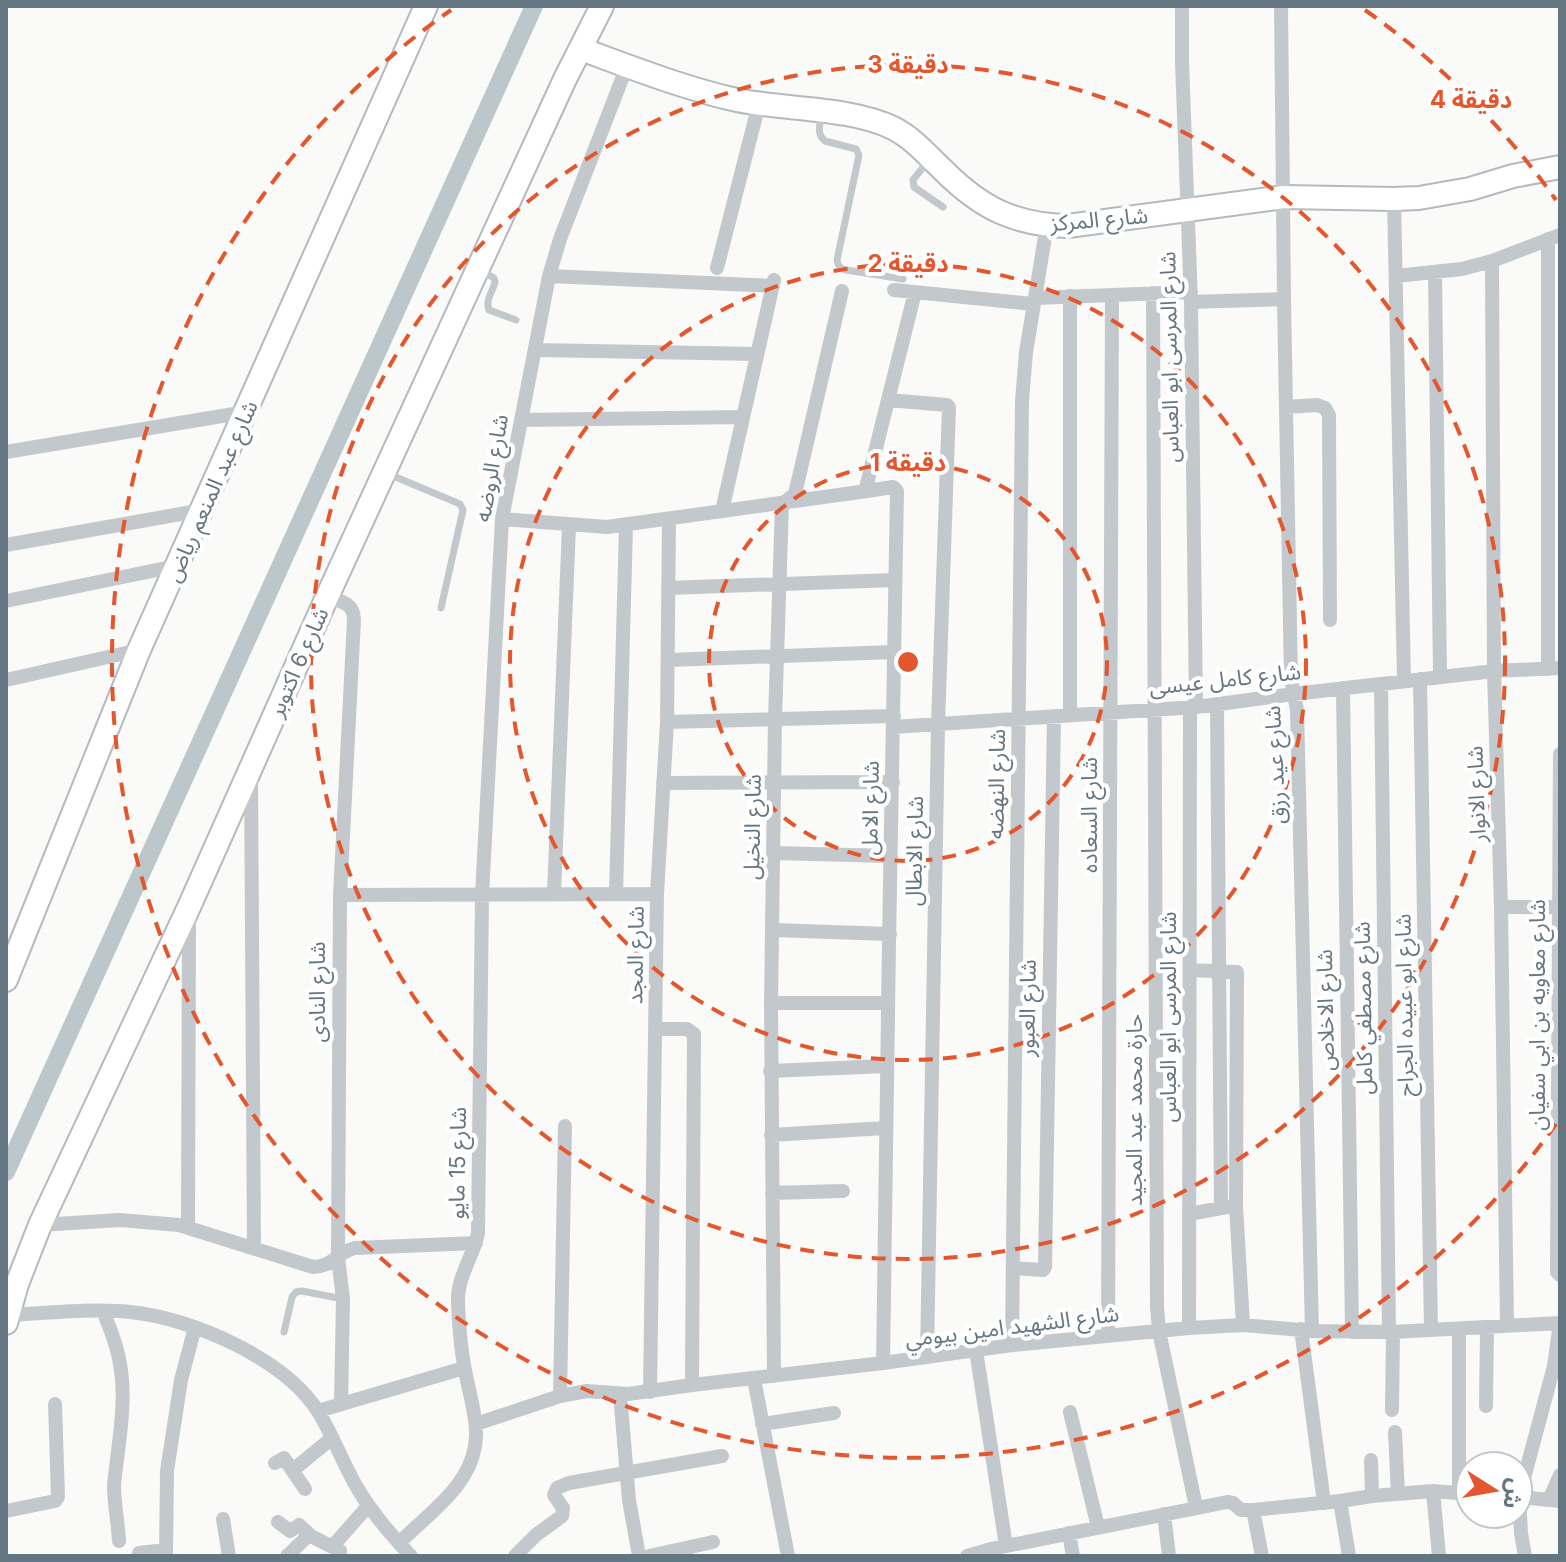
<svg xmlns="http://www.w3.org/2000/svg" width="1566" height="1562" viewBox="0 0 1566 1562" font-family="Inter,'Noto Sans Arabic',sans-serif">
  <style>
    .lines { fill: none; stroke-linecap: round; stroke-linejoin: round }
    .canal { stroke: #bbc7cb; stroke-width: 18 }
    .secondary-casing { stroke: #b3babf; stroke-width: 26 }
    .lane { stroke: #c3c8cc; stroke-width: 7 }
    .street { stroke: #c3c8cc; stroke-width: 14 }
    .secondary { stroke: #fff; stroke-width: 22 }
    .ring { fill: none; stroke: #e4572e; stroke-width: 4; stroke-dasharray: 14 10 }
    .labels { text-anchor: middle; stroke-width: 8; stroke-linejoin: round; paint-order: stroke }
    .street-label { font-size: 22px; fill: #657683; stroke: #fff }
    .centre { fill: #e4572e; stroke: #fff; stroke-width: 4 }
    .ring-label { font-size: 24px; text-anchor: middle; font-weight: bold; fill: #e4572e; stroke: #fff; stroke-width: 8; stroke-linejoin: round; paint-order: stroke }
  </style>
  <rect width="100%" height="100%" fill="#fafaf8"/>
  <g class="lines">
    <path class="canal" d="M6 1172 534 6"/>
    <g class="secondary-casing">
      <path id="secondary" d="M581 49C630 67 686 89 737 100 785 110 850 107 893 128 913 138 928 156 944 171 981 208 1015 225 1068 226L1284 197 1394 199 1419 198 1470 189 1513 176 1560 167
        M6 980 139 650 426 6
        M6 1323 17 1284 40 1225 189 907 327 597 565 79 602 6"/>
    </g>
    <path class="lane" d="M822 114C820 124 816 134 825 141L856 149 859 155 837 260C838 266 840 269 846 270L903 279
      M929 160 913 180 914 187 943 207
      M480 270 494 278 495 282C493 291 485 300 489 310L516 320
      M386 473 460 504 463 510 441 608
      M284 1332 292 1297 296 1292 302 1291 343 1299"/>
    <path class="street" d="M1182 6V62L1191 302 1196 707
      M1281 6 1284 299 1291 679 1297 710 1312 1331
      M1394 199 1404 681
      M1492 261 1494 671 1501 907 1507 1326
      M717 268 759 104
      M1435 273 1440 677
      M549 276 773 286
      M1396 276 1462 269 1492 261 1560 235
      M894 290 1033 304
      M1153 293 1157 1307 1159 1331 1196 1507
      M1035 298 1191 292
      M1191 302 1284 299
      M535 350 757 354
      M888 400 947 405 949 407 938 724 927 1357
      M1286 407 1317 405 1325 408 1329 415 1330 620
      M521 420 743 417
      M6 452 246 412
      M722 511 774 280
      M502 519 607 527 867 491
      M6 545 203 510
      M668 588 895 580
      M327 597C341 601 354 603 354 620L340 895 338 1257 343 1299 341 1404
      M6 601 176 566
      M668 660 894 652
      M1548 669V239
      M1420 679 1431 1330
      M6 680 139 650
      M1381 684 1389 1332
      M1343 688 1352 1332
      M1217 704 1221 1208
      M1070 715V296
      M667 722 894 716
      M893 727 1196 707 1294 694 1494 671 1560 668
      M1560 754 1557 1272 1560 1275
      M251 776 254 1248
      M663 783 893 782
      M773 853 891 856
      M554 894 569 526
      M616 894 626 526
      M340 895 657 894
      M1501 907H1559
      M772 930 890 934
      M1190 970 1237 972 1236 1206 1243 1325
      M771 1003H888
      M656 1029H687L694 1034 692 1385
      M770 1071 886 1066
      M771 1135 885 1128
      M772 1193 843 1191
      M1189 1214 1227 1207
      M40 1225 120 1220 179 1225 313 1267C335 1266 337 1252 355 1248L476 1243
      M188 1227 189 915
      M1013 1268 1043 1270 1045 1267 1054 716
      M103 1311C109 1326 116 1342 119 1359 128 1399 118 1444 114 1485 114 1504 118 1522 119 1541
      M8 1315C48 1313 90 1308 130 1312 192 1318 286 1359 319 1413 333 1436 342 1461 355 1484 370 1511 390 1534 411 1556
      M1189 1328 1190 707
      M1301 1329 1324 1503
      M1108 1335 1112 295
      M1012 1345 1022 401 1026 352 1047 225
      M976 1350 1006 1546
      M883 1363C886 1072 892 782 897 491L893 487 867 491 866 488 915 292
      M774 1376 771 1003 775 719 782 504 795 494 842 291
      M754 1379 788 1556
      M650 1392 657 894 667 722 669 519
      M620 1394 629 1500 639 1556
      M560 1396 565 1126
      M1486 1406 1487 1327
      M1392 1410 1393 1332
      M318 1411 464 1368
      M1070 1412 1098 1527
      M476 1424 560 1396 587 1391 628 1394 692 1385 883 1363 1012 1345 1189 1328 1243 1325 1312 1331 1393 1332 1560 1323
      M762 1424 834 1413
      M1395 1432 1398 1494
      M1371 1460 1372 1496
      M275 1463 284 1458 305 1489
      M293 1470 332 1438
      M1433 1491 1439 1556
      M1459 1493V1329
      M1518 1497 1560 1501
      M1549 1500 1560 1475
      M1340 1501 1349 1556
      M1253 1510 1262 1556
      M6 1511 55 1501 58 1497 55 1404
      M1164 1514 1169 1556
      M223 1519 229 1556
      M278 1522 290 1531 299 1525 311 1536 340 1551 339 1556
      M1069 1533 1073 1556
      M399 1543C419 1523 448 1501 463 1477 487 1439 472 1410 465 1370 461 1352 458 1316 458 1297 459 1274 474 1255 478 1233L482 895 502 519 549 276 560 239 627 66
      M332 1547 368 1506
      M139 1553 166 1550
      M166 1556 167 1471 181 1380 195 1327
      M287 1556 309 1535
      M515 1556 536 1535 562 1516 563 1508 554 1495 557 1488 569 1483 722 1456
      M649 1556 713 1542
      M967 1556 991 1549 1227 1502 1233 1503 1241 1510H1253L1340 1501 1372 1496 1433 1491 1470 1494
      M1525 1556 1521 1533 1519 1497 1554 1366 1560 1323"/>
    <use href="#secondary" class="secondary"/>
  </g>
  <g class="ring">
    <circle cx="908" cy="662" r="199"/>
    <circle cx="908" cy="662" r="398"/>
    <circle cx="908" cy="662" r="597"/>
    <path d="M1556 1124A796 796 0 1 1 451 10M1365 10A796 796 0 0 1 1556 200"/>
  </g>
  <g class="labels">
    <g class="street-label">
      <text transform="translate(1099 219) rotate(-5)" y="8">شارع المركز</text>
      <text transform="translate(1169 357) rotate(-91)" y="8">شارع المرسى ابو العباس</text>
      <text transform="translate(491 468) rotate(-80)" y="8">شارع الروضه</text>
      <text transform="translate(211 491) rotate(-66)" y="8">شارع عبد المنعم رياض</text>
      <text transform="translate(298 662) rotate(-66)" y="8">شارع 6 اكتوبر</text>
      <text transform="translate(1225 679) rotate(-6)" y="8">شارع كامل عيسى</text>
      <text transform="translate(1275 765) rotate(-93)" y="8">شارع عيد رزق</text>
      <text transform="translate(996 784) rotate(-89)" y="8">شارع النهضه</text>
      <text transform="translate(1476 794) rotate(-92)" y="8">شارع الانوار</text>
      <text transform="translate(870 808) rotate(-89)" y="8">شارع الامل</text>
      <text transform="translate(1089 815) rotate(-90)" y="8">شارع السعاده</text>
      <text transform="translate(752 827) rotate(-89)" y="8">شارع النخيل</text>
      <text transform="translate(914 851) rotate(-89)" y="8">شارع الابطال</text>
      <text transform="translate(635 955) rotate(-89)" y="8">شارع المجد</text>
      <text transform="translate(317 992) rotate(-90)" y="8">شارع النادى</text>
      <text transform="translate(1404 1005) rotate(-91)" y="8">شارع ابو عبيده الجراح</text>
      <text transform="translate(1027 1008) rotate(-89)" y="8">شارع العبور</text>
      <text transform="translate(1363 1008) rotate(-91)" y="8">شارع مصطفي كامل</text>
      <text transform="translate(1325 1010) rotate(-91)" y="8">شارع الاخلاص</text>
      <text transform="translate(1537 1015) rotate(-90)" y="8">شارع معاويه بن ابي سفيان</text>
      <text transform="translate(1168 1017) rotate(-90)" y="8">شارع المرسى ابو العباس</text>
      <text transform="translate(1134 1110) rotate(-90)" y="8">حارة محمد عبد المجيد</text>
      <text transform="translate(457 1163) rotate(-89)" y="8">شارع 15 مايو</text>
      <text transform="translate(1012 1326) rotate(-7)" y="8">شارع الشهيد امين بيومي</text>
    </g>
  </g>
  <circle cx="908" cy="662" r="12" class="centre"/>
  <g class="ring-label">
    <text x="908" y="73">3 دقيقة</text>
    <text x="1471" y="108">4 دقيقة</text>
    <text x="908" y="272">2 دقيقة</text>
    <text x="908" y="471">1 دقيقة</text>
  </g>
  <rect width="1566" height="1562" fill="none" stroke="#657683" stroke-width="16"/>
  <g transform="translate(1494 1490) rotate(101)"><circle r="38" fill="#ffffff" stroke="#c1c8cd" stroke-width="2"/>
  <path d="M0-6L14 30L0 20L-14 30Z" fill="#e4572e"/>
  <text y="-12" font-size="22" font-weight="bold" text-anchor="middle" fill="#657683">ش</text>
  </g>
</svg>
